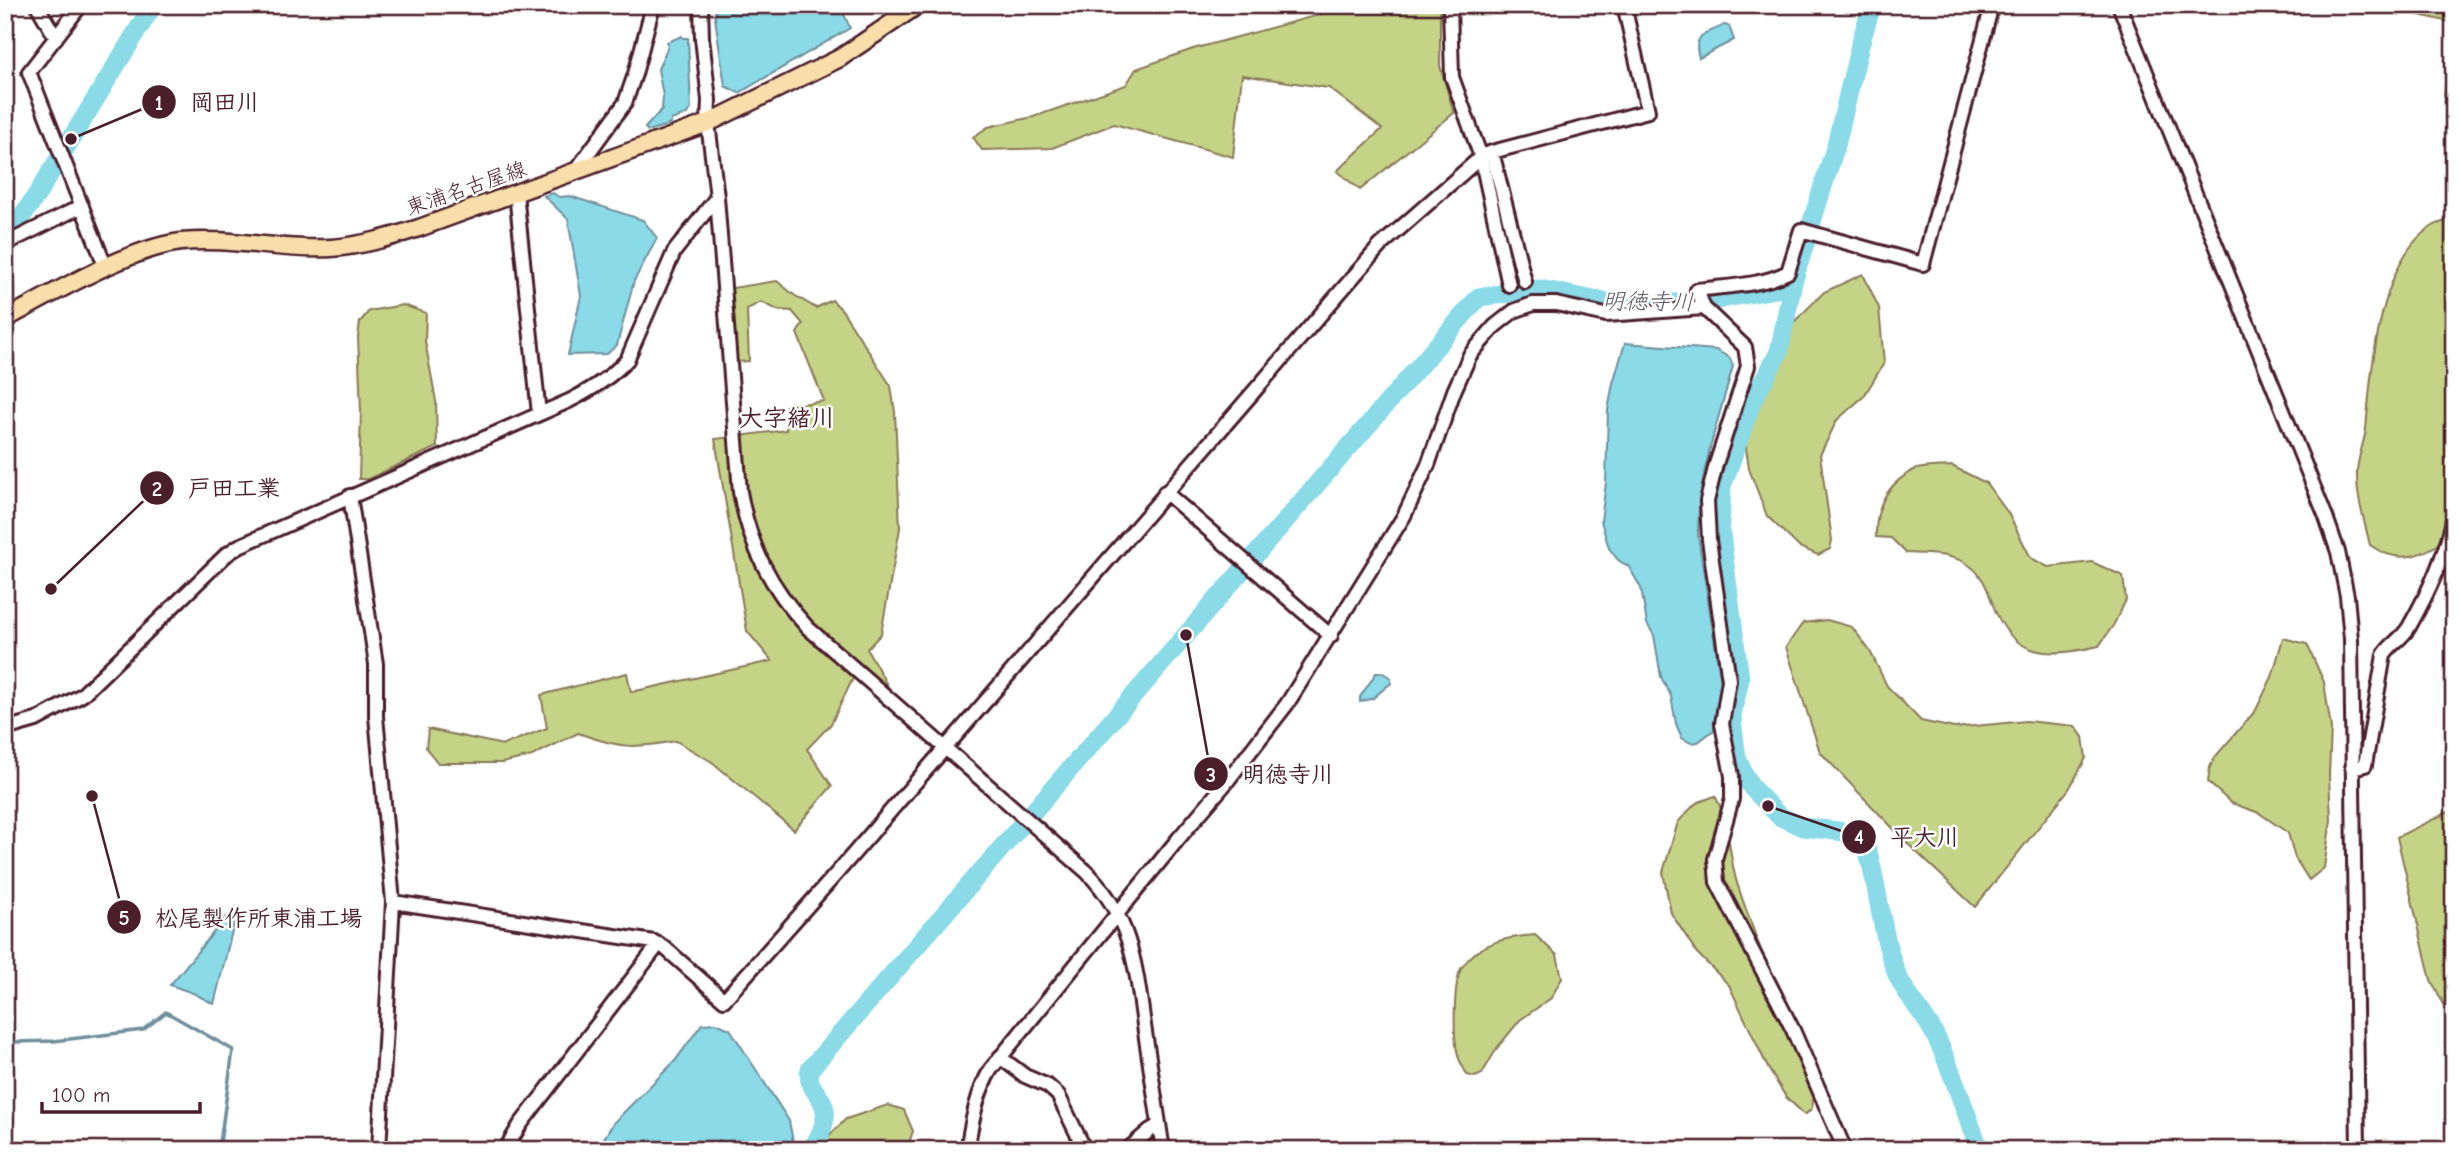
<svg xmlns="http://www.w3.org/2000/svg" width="2459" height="1155" viewBox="0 0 2459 1155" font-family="'Comic Neue','Klee One',sans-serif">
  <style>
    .green { fill: #c5d387; stroke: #887959; stroke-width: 2 }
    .water { fill: #8adae7; stroke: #708f9c; stroke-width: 2 }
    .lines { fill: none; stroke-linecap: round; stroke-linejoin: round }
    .stream { stroke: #708f9c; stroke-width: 3.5 }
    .river { stroke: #8adae7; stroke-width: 19 }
    .minor-casing { stroke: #4a1f2b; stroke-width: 18 }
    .major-casing { stroke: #4a1f2b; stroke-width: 21 }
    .minor { stroke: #fff; stroke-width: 12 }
    .major { stroke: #f9deab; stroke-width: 16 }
    .labels { text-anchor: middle; stroke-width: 5; stroke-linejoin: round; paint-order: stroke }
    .street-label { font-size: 21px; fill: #4a1f2b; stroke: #fff }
    .water-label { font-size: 23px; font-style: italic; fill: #5d5763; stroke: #fff }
    .quarter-label { font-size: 24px; font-weight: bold; fill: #4a1f2b; stroke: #fff }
    .leader { fill: none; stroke: #4a1f2b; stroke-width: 2.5 }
    .callout-dot { fill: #4a1f2b; stroke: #fff; stroke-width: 2.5 }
    .mark-label { font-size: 21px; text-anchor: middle; font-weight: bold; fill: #fff }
    .callout-label { font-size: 23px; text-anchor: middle; font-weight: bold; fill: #4a1f2b; stroke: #fff; stroke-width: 5; stroke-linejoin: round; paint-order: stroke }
  </style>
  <rect width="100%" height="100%" fill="#fff"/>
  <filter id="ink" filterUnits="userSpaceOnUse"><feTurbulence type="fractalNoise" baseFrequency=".0143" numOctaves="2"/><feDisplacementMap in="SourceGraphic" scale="14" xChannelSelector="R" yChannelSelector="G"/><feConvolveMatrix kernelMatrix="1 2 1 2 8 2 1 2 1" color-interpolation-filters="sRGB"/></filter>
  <g filter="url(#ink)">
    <path class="green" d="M1326 5H1440V66L1454 113 1360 190 1337 171 1382 129 1329 88 1242 75 1233 157 1114 124 1052 148 982 150 973 137 988 127 1033 117 1126 85 1136 69 1193 49 1326 13Z
      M2376 5H2454V23Z
      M2454 31V106L2444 96Z
      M2454 219V503L2447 539C2420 557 2398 565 2370 545 2365 523 2357 499 2357 476 2356 461 2364 444 2366 429 2371 373 2379 257 2433 226 2439 222 2447 221 2454 219Z
      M1863 274 1879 308 1884 363 1864 396 1837 420 1820 455 1832 540 1830 549 1818 555 1799 547 1767 516 1749 469 1744 434 1757 383 1784 332 1824 292Z
      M777 281 794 295 816 308 832 300 842 310 891 386 895 412 900 528 881 634 867 649 897 703 855 674 831 724 807 749 832 786 794 830 712 762 676 741C632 749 620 748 578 733L532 756 502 763H438L426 748 428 729 503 745 547 728 541 695 627 673 631 692 772 661 747 631 715 439 786 430V406L824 401 797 333 803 324 792 311 778 310 761 302 747 309 749 361 737 362 732 288Z
      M403 305 426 313 425 341 436 401 437 447 368 479H359L361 411 358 337 360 322 369 311Z
      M1952 466 1986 483 2008 513 2031 558 2048 567 2092 562 2123 576 2126 600 2114 624 2099 646C2050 657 2013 660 1993 605 1987 587 1982 572 1964 562 1948 553 1923 554 1906 553L1891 538 1876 537C1875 507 1887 484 1914 470 1924 466 1941 467 1952 466Z
      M1827 620 1852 627 1870 651 1887 686 1921 721 1954 728 2026 721 2075 726 2083 737 2086 758 2069 789 1975 907 1908 844 1820 752 1786 647 1803 623Z
      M2283 638 2307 644 2324 682 2331 728 2329 775 2331 820 2324 868 2309 880 2295 858 2288 833 2259 813 2231 803 2208 782 2210 767 2215 757 2256 710 2272 677Z
      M1715 796C1731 824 1728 854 1737 883 1760 953 1789 1021 1815 1089L1812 1108 1805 1115 1786 1097 1768 1068 1729 985 1697 953 1671 913 1663 872 1678 822 1696 803Z
      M2454 809V1024L2431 980 2397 837Z
      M1535 935 1557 955 1562 978 1551 998 1520 1020 1497 1048 1482 1074 1475 1077 1467 1075C1464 1068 1459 1061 1458 1055 1453 1038 1453 981 1462 967 1479 942 1508 937 1535 935Z
      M888 1105 904 1110 913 1131 909 1143 897 1146 892 1150H814L846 1119Z"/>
    <path class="water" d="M716 5H840L850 28 739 93 725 86 715 18Z
      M1724 25 1729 26 1734 40 1699 58C1691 33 1708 34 1724 25Z
      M682 36 683 38H688L691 109 686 115 671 120V124L648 131 645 128 662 109 663 96 658 69 668 46 667 42Z
      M553 193 559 197 570 196 643 220 657 238 634 281 617 345 607 354 568 355 581 296 568 219 544 196Z
      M1625 343 1716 350 1730 358 1733 366C1718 422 1697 478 1698 536L1721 682 1714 730 1698 742 1691 743 1682 738 1676 724 1671 696 1661 677 1654 635 1647 624 1641 588 1629 567 1618 560 1609 548 1601 521 1606 482 1608 410 1613 383Z
      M1376 673H1383L1391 678V683L1373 698 1360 702V697Z
      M226 917 234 923 214 1004 193 993 170 985Z
      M716 1023 730 1029 789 1121 793 1141 787 1150H594L601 1143 614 1122 675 1061 702 1024Z"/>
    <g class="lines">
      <path class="stream" d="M393 1011 397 953
        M15 1042 54 1041 143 1030 166 1012 233 1050 219 1150"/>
      <path class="river" d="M1872 5 1860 45 1836 145 1793 282 1779 352 1753 400 1722 486 1720 527 1740 679 1732 715 1733 728 1737 758 1743 772 1752 788 1779 816 1803 827 1845 832 1862 843 1868 852C1879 891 1881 933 1896 972 1905 995 1924 1013 1935 1035 1953 1071 1965 1112 1980 1150
        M5 241 38 193 153 5
        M811 1150C847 1094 803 1100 810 1069L1479 297 1540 289 1594 300 1635 306 1658 305 1691 301 1705 302 1781 288 1793 282"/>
      <g class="minor-casing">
        <path id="minor" d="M37 5 56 38
          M81 5 29 72 106 268
          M701 5 702 38 709 100 708 123 717 197 740 492C750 547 770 587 808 628L1087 872C1133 919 1136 970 1145 1032 1151 1071 1157 1110 1163 1150
          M1450 5 1452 77 1481 157 1509 285
          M2119 5 2326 517 2338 552 2347 596 2351 639 2358 1150
          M1492 152 1525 282
          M574 173 625 103 635 74 651 13V5
          M516 193 539 414
          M5 244 82 206
          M1165 492 1331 636
          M350 496 376 664V716L393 902 379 1150
          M5 729 36 720 82 695 226 555 239 546 569 401C591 390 610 378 627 360L674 252 717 197
          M2352 768 2365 765 2384 655C2389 645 2402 639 2409 627 2429 592 2445 556 2454 517
          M393 902 654 942 665 948 724 1000 836 874 1380 246 1481 157 1492 152 1648 111 1624 5
          M1000 1057 1025 1076 1048 1086 1058 1095 1085 1150
          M505 1150 520 1125 659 944
          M967 1150C972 1122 976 1094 991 1069L1179 838 1225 784 1287 704 1404 516 1428 465 1454 391 1470 355 1495 326 1514 311 1533 304H1556L1606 315 1704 308
          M1127 1150 1149 1131 1159 1125
          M1845 1150 1793 1030 1717 882 1715 859 1732 799V776L1722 724 1729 680 1709 540 1707 501 1716 464 1748 366 1745 347 1704 308 1697 290C1727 286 1761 286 1788 272L1801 230 1923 264 1992 5"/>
      </g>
      <g class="major-casing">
        <path id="major" d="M5 319C52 294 130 248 181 242 231 237 281 251 331 248 361 246 391 237 419 228L708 123 840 58 918 5"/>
      </g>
      <use href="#minor" class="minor"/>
      <use href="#major" class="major"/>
    </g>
  </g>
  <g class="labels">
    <g class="street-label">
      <text transform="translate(466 188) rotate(-19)" y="7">東浦名古屋線</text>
    </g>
    <g class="water-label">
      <text transform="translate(1648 301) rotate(1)" y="8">明徳寺川</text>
    </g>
    <g class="quarter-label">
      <text x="787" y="426">大字緒川</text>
    </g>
  </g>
  <path class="leader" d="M71 139L159 102M51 589L157 488M1186 635L1211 774M1768 806L1859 837M92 796L124 917"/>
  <g class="callout-dot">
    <circle cx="71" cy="139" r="7"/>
    <circle cx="51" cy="589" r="7"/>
    <circle cx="1186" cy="635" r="7"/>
    <circle cx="1768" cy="806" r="7"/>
    <circle cx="92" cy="796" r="7"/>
    <circle cx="159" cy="102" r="18"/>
    <circle cx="157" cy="488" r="18"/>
    <circle cx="1211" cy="774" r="18"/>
    <circle cx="1859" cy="837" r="18"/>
    <circle cx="124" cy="917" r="18"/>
  </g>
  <g class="mark-label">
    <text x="159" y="110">1</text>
    <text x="157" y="496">2</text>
    <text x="1211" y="782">3</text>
    <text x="1859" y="844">4</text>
    <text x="124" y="925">5</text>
  </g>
  <g class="callout-label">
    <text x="225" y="110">岡田川</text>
    <text x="234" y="496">戸田工業</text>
    <text x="1288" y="782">明徳寺川</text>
    <text x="1925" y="845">平大川</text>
    <text x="259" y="926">松尾製作所東浦工場</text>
  </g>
  <rect width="2459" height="1155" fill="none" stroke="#fff" stroke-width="28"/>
  <rect x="14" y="14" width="2431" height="1127" fill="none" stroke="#4a1f2b" stroke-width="2.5" filter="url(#ink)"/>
  <path d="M42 1102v10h158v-10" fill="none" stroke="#4a1f2b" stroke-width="3.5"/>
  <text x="52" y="1102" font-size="21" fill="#4a1f2b" stroke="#ffffff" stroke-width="5" paint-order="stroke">100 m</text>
</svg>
